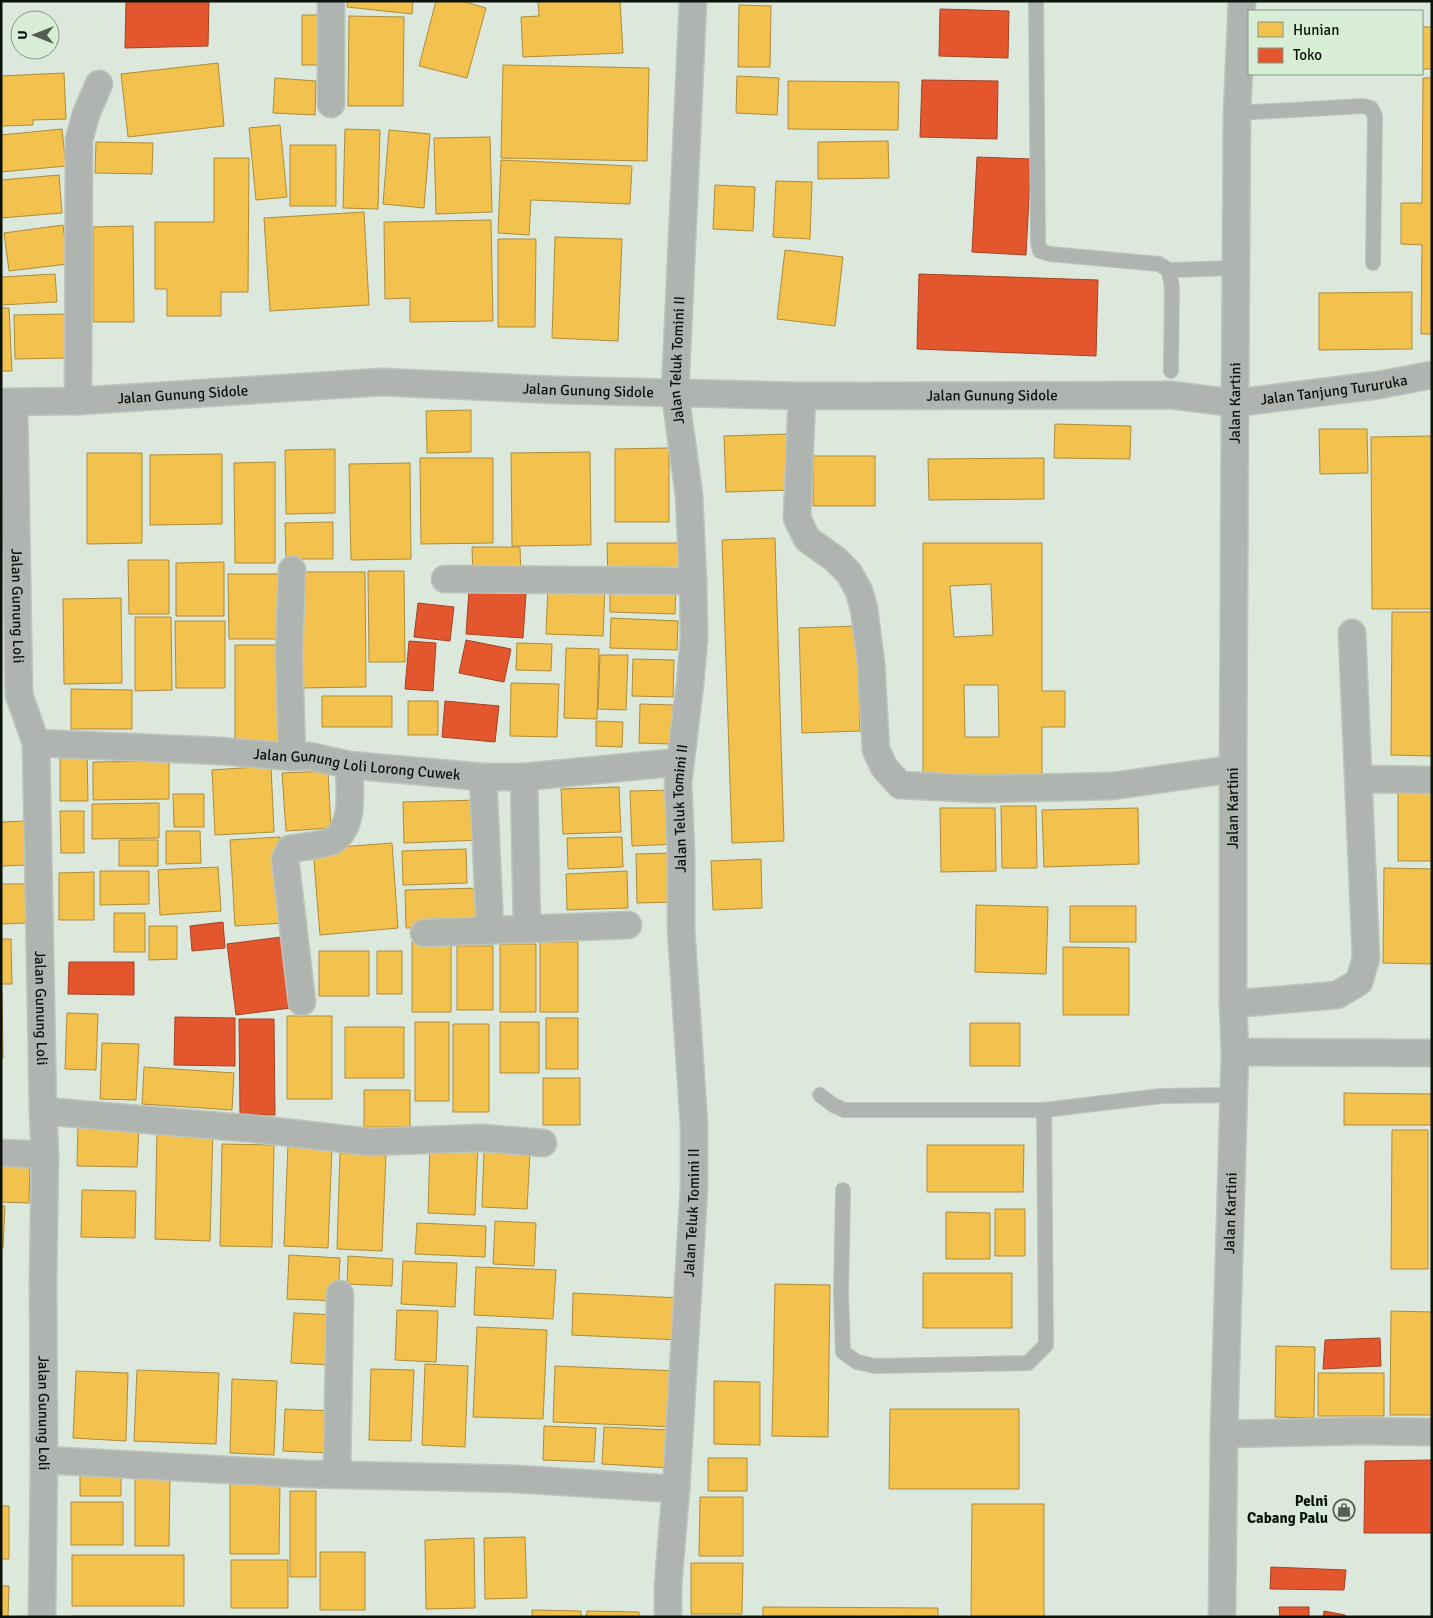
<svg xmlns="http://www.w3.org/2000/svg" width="1433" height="1618" viewBox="0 0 1433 1618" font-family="Signika,sans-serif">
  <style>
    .homes { fill: #f2c14e; stroke: #ad8d3a; fill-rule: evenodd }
    .shops { fill: #e4572e; stroke: #a34324 }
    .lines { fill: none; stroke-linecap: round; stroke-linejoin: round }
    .service-casing { stroke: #bcc5bb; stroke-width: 16 }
    .minor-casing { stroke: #bcc5bb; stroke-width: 29 }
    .service { stroke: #b0b4b0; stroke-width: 14 }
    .minor { stroke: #b0b4b0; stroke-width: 26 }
    .labels { text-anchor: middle; stroke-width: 5; stroke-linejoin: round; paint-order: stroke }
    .street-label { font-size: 15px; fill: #0c130b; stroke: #d7edd6 }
    .poi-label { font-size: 15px; font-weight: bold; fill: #0c130b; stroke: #d7edd6; text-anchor: end }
  </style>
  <rect width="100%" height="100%" fill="#dce8db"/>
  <path class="homes" d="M348 1H413L412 14 347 7Z
    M436 1H462L486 8 467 78 419 66Z
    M538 1H620L623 53 523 57 521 17 539 16Z
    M739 5 771 6 770 67H738Z
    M302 15H324V65H302Z
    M349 16 404 17 403 106H348Z
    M1422 27H1432V69H1422Z
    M218 63 224 126 128 137 121 74Z
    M503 65 649 68 647 161 501 158Z
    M64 73 66 119 33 120V125L1 126V76Z
    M737 76 779 78 777 115 736 113Z
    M275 78 316 81 315 115 273 113Z
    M1423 78H1432V334H1421L1422 245 1401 244V203H1422Z
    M788 81 899 82 898 130 788 129Z
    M280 125 287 197 256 200 249 128Z
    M62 129 66 166 1 172V135Z
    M345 129 380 130 378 209 343 208Z
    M389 130 430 134 424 208 383 204Z
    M490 137 492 212 436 214 434 138Z
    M888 141 889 178 818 179V142Z
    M96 142 153 143 152 174 95 173Z
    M290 145H336V206H290Z
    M214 158H249L248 292H221V316H167V289H155V222H214Z
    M501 160 632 166 630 204 531 200 529 235 498 233Z
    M59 175 62 213 1 218V180Z
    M776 181 812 182 810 239 773 237Z
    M715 185 755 187 753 231 713 229Z
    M364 212 369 305 270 311 264 218Z
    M491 220 493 321 410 322V298L385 299 384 222Z
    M63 225 68 264 9 271 4 233Z
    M133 226 134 322H93V227Z
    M555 237 622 239 618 341 552 338Z
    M498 239H536L535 327H498Z
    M785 250 843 257 835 326 777 319Z
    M55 274 57 302 1 305V277Z
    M1412 292V349L1319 350V293Z
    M1 308H9L12 371H1Z
    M66 314 67 358 15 359 14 315Z
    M471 410V452L427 453 426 411Z
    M1055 424 1131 426 1130 459 1054 458Z
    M1319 429H1367L1368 473 1320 474Z
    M791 434 793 490 726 492 724 436Z
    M1432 436V609H1372L1371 437Z
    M669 448V522H615V449Z
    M335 449V513L286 514 285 450Z
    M590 452 591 545 512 546 511 453Z
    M87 453H142V543L87 544Z
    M222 454V524L150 525V455Z
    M813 456H875V506H813Z
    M420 458H493V543L421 544Z
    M1044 458V499L929 500 928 459Z
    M275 462V563H235L234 463Z
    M410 463 411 559 351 560 349 464Z
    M333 522V559H286L285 523Z
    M775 538 784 841 732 843 722 540Z
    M607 543H686V579H608Z
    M923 543H1042V691H1065V727H1042V775H923ZM991 584 993 635 954 637 950 586ZM964 685H998L999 737H965Z
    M472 547H520L521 576 473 577Z
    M128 560H169V614H129Z
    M224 562V616H176V563Z
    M368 571H404L405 662H369Z
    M299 572H365L366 687 300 688Z
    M228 574H281L282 639H229Z
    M548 585 605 586 603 636 546 634Z
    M610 585 676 587 675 614 610 612Z
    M121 598 122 683 64 684 63 599Z
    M1392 612H1432V756L1391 755Z
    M135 617H171L172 690 135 691Z
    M611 618 678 621 677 650 610 648Z
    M175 621H225V688H176Z
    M857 626 860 731 802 733 799 628Z
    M517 643 552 644 551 671 516 670Z
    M235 645H280V743H235Z
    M566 648 599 649 597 719 564 718Z
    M600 655H628L626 710 598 709Z
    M633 659 674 660 673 697 632 696Z
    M511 683 559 684 557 737 510 736Z
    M71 689 132 690V729H71Z
    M322 696H392V727H322Z
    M408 701H438V735H408Z
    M640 704 673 705 671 744 639 743Z
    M596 721 623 722 622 747 596 746Z
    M60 748H87L88 801H60Z
    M169 761V799L93 800V762Z
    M271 766 274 832 215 835 212 770Z
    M328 771 331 828 286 831 282 773Z
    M619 787 621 832 563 834 561 789Z
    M677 790 678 844 632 846 630 791Z
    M1398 793H1432V861H1398Z
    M173 794H204V827H174Z
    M479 800 481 840 404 843 403 802Z
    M159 803V838L92 839V804Z
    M1001 806H1036L1037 868H1002Z
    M940 808H995L996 871 941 872Z
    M1138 808 1139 864 1044 867 1042 810Z
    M60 811H84V853H61Z
    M25 821 26 865 1 866V822Z
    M166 831H200L201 863 166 864Z
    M280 837 285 923 235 926 230 840Z
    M622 837 623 867 568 869 567 838Z
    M119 840H158V866H119Z
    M392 843 398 928 320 935 313 849Z
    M466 849 467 883 403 885 402 851Z
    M672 853 673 902 637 903 636 854Z
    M761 859 762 908 713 910 711 861Z
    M218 867 221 911 160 915 158 870Z
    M1384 868 1432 869V964L1383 963Z
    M100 871H149V904L100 905Z
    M627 871 628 908 567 910 566 874Z
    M94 872V920H59V873Z
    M1 884H25L26 923 1 924Z
    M482 888 484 926 406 928 405 890Z
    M976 905 1048 907 1046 974 975 972Z
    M1070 906H1136V942H1070Z
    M114 913H145V952H114Z
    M149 926H177V959L149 960Z
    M1 939H11L12 984H1Z
    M412 942H451V1012H412Z
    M540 942H578V1012H540Z
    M500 944H536V1012H500Z
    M457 946H493V1010H457Z
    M1063 947 1129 948V1015H1063Z
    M319 951H369V996H319Z
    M377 951H402V994H377Z
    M2 992 3 1058H1V992Z
    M67 1013 98 1014 96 1070 65 1069Z
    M287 1016H332V1099H287Z
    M546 1018H578V1069H546Z
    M415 1022H449V1101H415Z
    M500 1022H539V1073H500Z
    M970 1023H1020V1066H970Z
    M453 1024H489V1112H453Z
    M345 1027H404V1078H345Z
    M102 1043 139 1044 136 1100 100 1099Z
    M144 1067 234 1073 232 1110 142 1104Z
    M543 1078H580V1125H543Z
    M364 1090H410V1127H364Z
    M1344 1093 1432 1094V1125H1344Z
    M78 1123 139 1125 137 1167 77 1166Z
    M157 1128 213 1129 210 1241 155 1239Z
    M1392 1130H1428V1269H1391Z
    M430 1143 478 1145 475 1215 428 1213Z
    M222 1144 274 1145 272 1247 220 1246Z
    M288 1144 332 1147 328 1248 284 1246Z
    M927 1145H1024L1023 1192H927Z
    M484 1150 530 1152 527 1209 482 1207Z
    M340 1153 386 1156 382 1251 337 1249Z
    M1 1163 30 1164 29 1203 1 1202Z
    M82 1190 136 1191 135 1238 81 1237Z
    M1 1206H5L3 1248H1Z
    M995 1209H1025V1256H995Z
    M946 1212 990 1213V1259H946Z
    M495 1221 536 1223 534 1266 493 1264Z
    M417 1223 486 1226 485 1257 415 1254Z
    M289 1255 340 1258 338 1301 287 1299Z
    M348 1256 393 1259 392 1286 347 1284Z
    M403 1261 457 1263 455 1307 401 1304Z
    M476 1267 556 1270 553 1319 474 1315Z
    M923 1273H1012V1328H923Z
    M775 1284 830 1285 828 1437 772 1436Z
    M573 1293 680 1298 678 1340 572 1335Z
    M397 1310 438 1311 436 1362 395 1360Z
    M1391 1311 1432 1312V1415H1390Z
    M294 1313 336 1315 333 1365 291 1363Z
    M477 1327 547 1330 543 1419 473 1417Z
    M1276 1346 1315 1347 1314 1418 1275 1417Z
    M425 1364 468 1366 465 1447 422 1445Z
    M555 1366 678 1371 675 1427 553 1422Z
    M371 1369 414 1370 411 1441 369 1440Z
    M137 1370 219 1373 216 1444 134 1441Z
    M76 1371 128 1373 126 1441 73 1438Z
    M1318 1373H1384V1416H1318Z
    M232 1379 277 1381 274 1455 230 1453Z
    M714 1381 760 1382V1445L714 1444Z
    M285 1409 332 1411 330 1453 283 1451Z
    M890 1409H1019V1489H889Z
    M544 1426 596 1428 594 1462 543 1460Z
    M604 1427 671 1430 670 1468 602 1464Z
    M708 1458H747V1491H708Z
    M80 1468H121V1496H80Z
    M135 1476 170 1477 169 1546H135Z
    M230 1482H280L279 1554H230Z
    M290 1491H316V1577H290Z
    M700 1497H743V1556H699Z
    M71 1502H123V1545H71Z
    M972 1504H1044V1617H971Z
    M1 1506H9V1559H1Z
    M525 1537 527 1598 485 1599 484 1538Z
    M474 1538 475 1608 426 1609 425 1540Z
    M320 1552H365V1610H320Z
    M72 1555H184V1606H72Z
    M231 1560H288V1608H231Z
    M691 1563H743L742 1614H691Z
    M1 1586H9L8 1617H1Z
    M763 1607 938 1608V1617H763Z
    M532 1610 581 1611V1617H532Z
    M587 1611 639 1612V1617H586Z
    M72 1616H161V1617H72Z"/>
  <path class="shops" d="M126 1H209L208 46 125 48Z
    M940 9 1009 11 1008 58 939 56Z
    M922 80 998 81 997 139 920 137Z
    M977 157 1031 159 1026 255 972 252Z
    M919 274 1098 280 1096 356 917 349Z
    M469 590 526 594 523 638 466 634Z
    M418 603 454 607 450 641 414 637Z
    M466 640 511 649 504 682 459 673Z
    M409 641 436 643 433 691 405 689Z
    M445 701 499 706 495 742 442 737Z
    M223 922 225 948 192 951 190 926Z
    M289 936 298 1007 236 1015 227 944Z
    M69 962H134V995L68 994Z
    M175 1017 235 1018V1066L174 1065Z
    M239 1019H274L275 1115H240Z
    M1380 1338 1381 1366 1323 1369 1325 1340Z
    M1432 1460V1533H1364L1365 1461Z
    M1271 1567 1346 1570 1344 1590 1270 1589Z
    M1279 1607H1309V1617H1280Z
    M1324 1611 1345 1615V1617H1323Z"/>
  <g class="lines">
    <g class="service-casing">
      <path id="service" d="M1036 1 1038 243 1040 251 1050 254 1159 264 1169 270 1172 288 1171 371
        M1237 113 1363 106 1371 108 1375 116 1373 263
        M1169 270 1236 268
        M820 1095 833 1105 844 1110H1044L1161 1096 1234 1095
        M843 1190 841 1293 843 1352 857 1362 875 1366 1028 1363 1046 1345 1044 1110"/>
    </g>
    <g class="minor-casing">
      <g id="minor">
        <path d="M331 1V104"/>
        <path d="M802 396 797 518 807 539 835 559 849 573 859 591 864 609 871 663 876 750 884 767 900 785 981 789 1113 786 1233 769"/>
        <path d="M78 401 79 140 86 114 99 84"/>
        <path id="s1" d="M1 402 78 401 382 382 556 390 802 396 1170 395 1235 403 1379 385 1432 375"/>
        <path id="s2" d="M14 402 19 695 36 743 43 1111 45 1155 43 1282 44 1460 42 1617"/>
        <path d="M292 570 289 654 292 757"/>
        <path d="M445 579 693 581"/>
        <path id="s3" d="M36 743 221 751 292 757 309 756 349 765 483 777H524L680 762"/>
        <path d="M483 777 490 930"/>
        <path d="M524 777 527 929"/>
        <path d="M1359 779 1432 780"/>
        <path d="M424 933 628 925"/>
        <path d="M302 1002 285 859 290 849C299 847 324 845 332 841 356 827 349 788 349 765"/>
        <path d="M1233 1004 1337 995 1359 982 1366 958 1352 633"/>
        <path d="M1235 1052 1432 1053"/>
        <path d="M43 1111 256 1129 370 1142 482 1138 543 1143"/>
        <path d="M1 1153 45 1155"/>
        <path d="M1224 1434 1363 1431 1432 1432"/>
        <path d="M44 1460 303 1474 517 1479 676 1489"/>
        <path d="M337 1475 340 1294"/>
        <path id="s4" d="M668 1617V1585L676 1489 694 1188V1125L681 929V851L678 783 690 684 694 638 693 581 689 495 675 393 693 1"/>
        <path id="s5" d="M1222 1617 1224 1434 1235 1052 1233 1004V769L1235 403 1237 113 1242 1"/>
      </g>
    </g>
    <use href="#service" class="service"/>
    <use href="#minor" class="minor"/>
  </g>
  <defs>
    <g id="shop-ring" transform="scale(1.125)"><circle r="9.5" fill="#d7edd6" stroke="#555e54" stroke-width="1.5"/><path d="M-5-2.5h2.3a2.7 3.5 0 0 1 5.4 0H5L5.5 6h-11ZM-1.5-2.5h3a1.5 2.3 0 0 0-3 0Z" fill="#555e54"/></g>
  </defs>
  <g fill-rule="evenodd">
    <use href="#shop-ring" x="1344" y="1510"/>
  </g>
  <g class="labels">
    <g class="street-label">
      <text dy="5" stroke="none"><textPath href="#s4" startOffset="1260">Jalan Teluk Tomini II</textPath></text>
      <text dy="5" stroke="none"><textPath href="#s1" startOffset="1335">Jalan Tanjung Tururuka</textPath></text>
      <text dy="5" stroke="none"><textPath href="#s1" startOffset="588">Jalan Gunung Sidole</textPath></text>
      <text dy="5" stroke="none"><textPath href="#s1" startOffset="182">Jalan Gunung Sidole</textPath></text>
      <text dy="5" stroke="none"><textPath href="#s1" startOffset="992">Jalan Gunung Sidole</textPath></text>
      <text dy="5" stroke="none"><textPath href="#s5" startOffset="1214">Jalan Kartini</textPath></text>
      <text dy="5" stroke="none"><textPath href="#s2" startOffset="204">Jalan Gunung Loli</textPath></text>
      <text dy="5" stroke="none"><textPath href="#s3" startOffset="322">Jalan Gunung Loli Lorong Cuwek</textPath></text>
      <text dy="5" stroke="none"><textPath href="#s4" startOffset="810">Jalan Teluk Tomini II</textPath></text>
      <text dy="5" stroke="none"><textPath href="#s5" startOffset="809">Jalan Kartini</textPath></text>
      <text dy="5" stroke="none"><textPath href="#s2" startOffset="609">Jalan Gunung Loli</textPath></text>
      <text dy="5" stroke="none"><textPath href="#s4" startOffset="405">Jalan Teluk Tomini II</textPath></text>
      <text dy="5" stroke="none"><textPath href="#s5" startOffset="404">Jalan Kartini</textPath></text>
      <text dy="5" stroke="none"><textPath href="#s2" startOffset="1014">Jalan Gunung Loli</textPath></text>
    </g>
    <g class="poi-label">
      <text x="1328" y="1506">Pelni<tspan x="1328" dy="17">Cabang Palu</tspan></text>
    </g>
  </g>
  <rect width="1433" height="1618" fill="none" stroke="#0c130b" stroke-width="5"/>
  <rect x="1248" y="10" width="175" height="65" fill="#d7edd6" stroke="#869685"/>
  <rect x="1258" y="22" width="25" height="15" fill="#f2c14e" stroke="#869685"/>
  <text x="1293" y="35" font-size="15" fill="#0c130b">Hunian</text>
  <rect x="1258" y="48" width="25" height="15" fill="#e4572e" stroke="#869685"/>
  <text x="1293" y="60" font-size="15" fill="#0c130b">Toko</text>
  <g transform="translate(35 35) rotate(270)"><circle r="24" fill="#d7edd6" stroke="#869685"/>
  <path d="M0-4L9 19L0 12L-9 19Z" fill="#555e54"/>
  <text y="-8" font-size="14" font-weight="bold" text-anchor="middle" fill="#0c130b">U</text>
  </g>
</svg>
